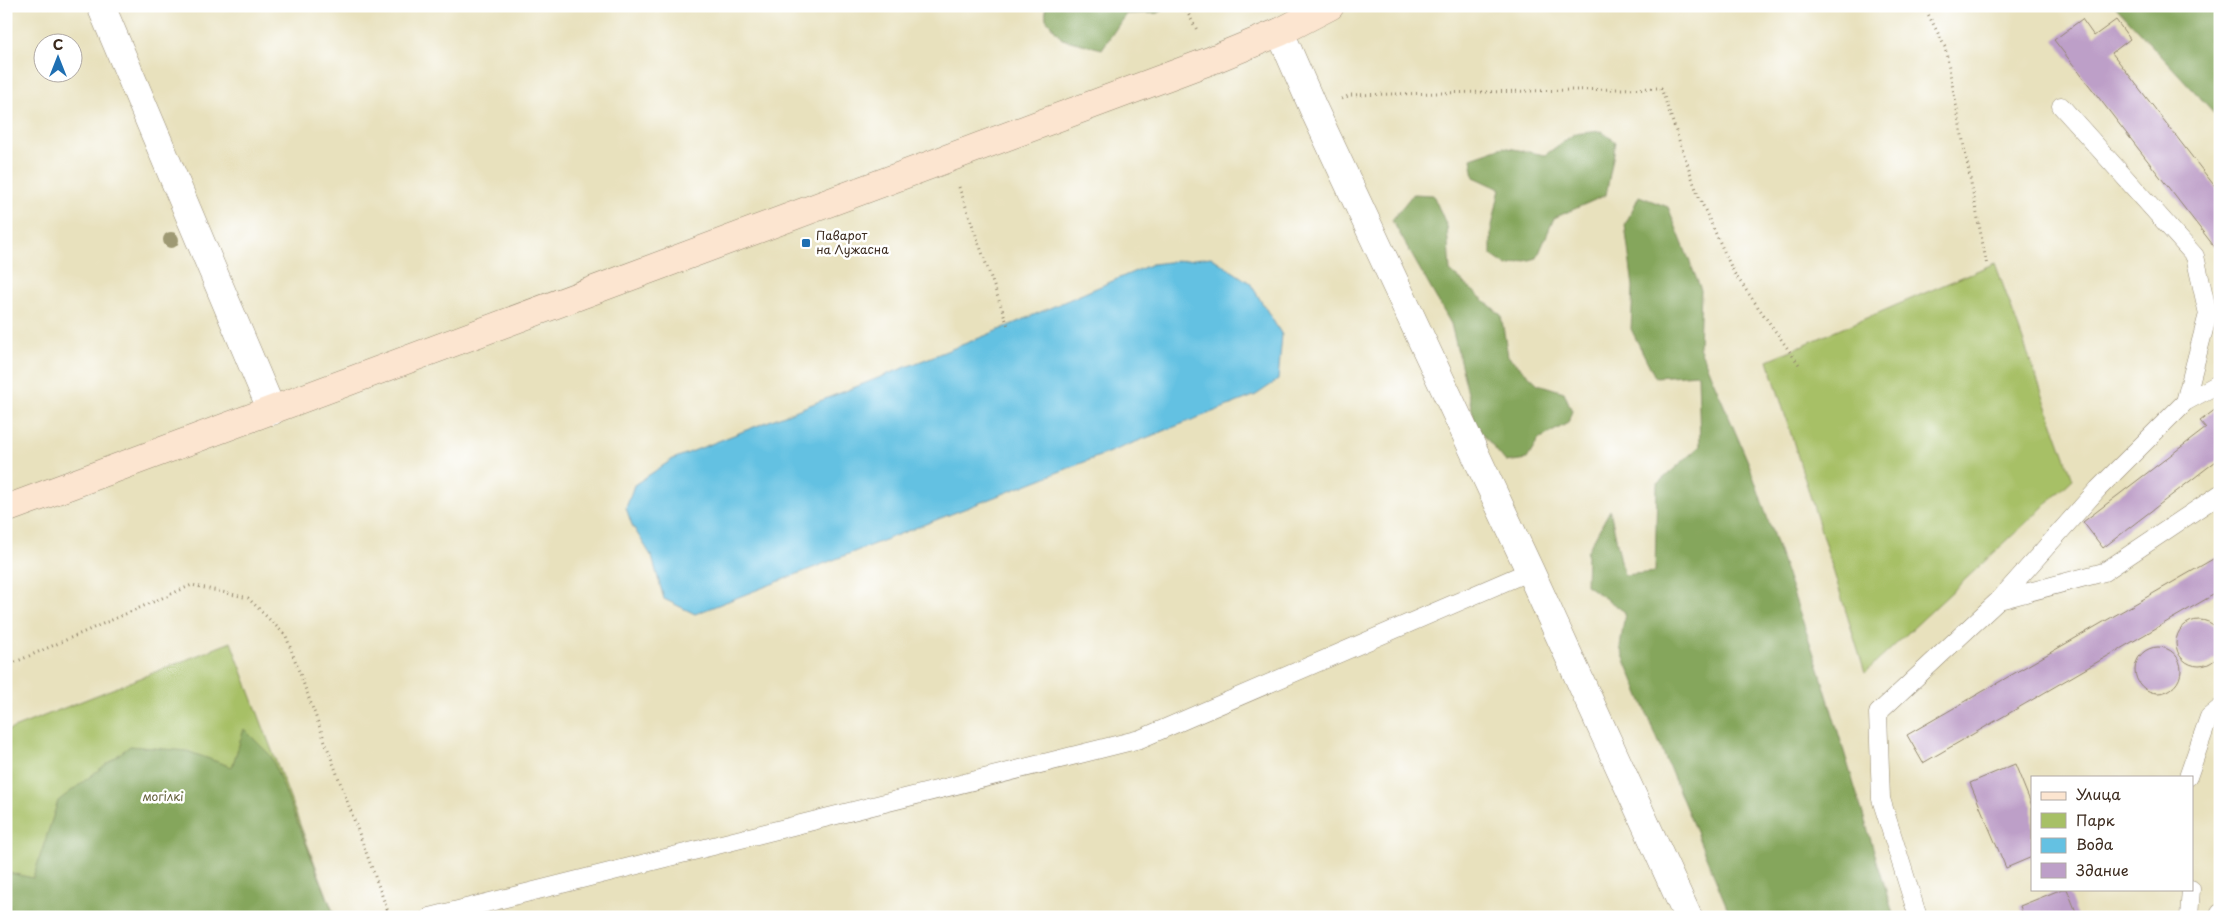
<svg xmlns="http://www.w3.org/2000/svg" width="2226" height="923" viewBox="0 0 2226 923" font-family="'Playpen Sans',sans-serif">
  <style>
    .green { fill: #a7c066; stroke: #717542 }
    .forest { fill: #85a65b; stroke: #60683c }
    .water { fill: #64c1e2; stroke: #507680 }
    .building { fill: #bd9fc8 }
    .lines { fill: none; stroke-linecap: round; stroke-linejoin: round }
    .service-casing { stroke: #92866e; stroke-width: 19 }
    .tertiary-casing { stroke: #92866e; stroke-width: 29 }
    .secondary-casing { stroke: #92866e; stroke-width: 29 }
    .path { stroke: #92866e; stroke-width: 3; stroke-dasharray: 1 4; stroke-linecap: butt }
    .service { stroke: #fff; stroke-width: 18 }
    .tertiary { stroke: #fff; stroke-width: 28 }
    .secondary { stroke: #fce5d0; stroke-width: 28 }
    .tree { fill: #9e9973 }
    .poi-dot { fill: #1f6fb2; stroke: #fff; stroke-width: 2 }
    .labels { text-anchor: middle; stroke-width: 5; stroke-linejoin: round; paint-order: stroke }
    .poi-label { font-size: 12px; fill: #3b2a1e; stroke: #fff; text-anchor: start }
    .park-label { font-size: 12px; fill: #615e37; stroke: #fff }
  </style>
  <rect width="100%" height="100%" fill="#fff"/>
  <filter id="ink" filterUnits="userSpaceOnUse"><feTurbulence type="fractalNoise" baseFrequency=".02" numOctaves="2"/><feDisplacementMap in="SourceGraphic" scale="10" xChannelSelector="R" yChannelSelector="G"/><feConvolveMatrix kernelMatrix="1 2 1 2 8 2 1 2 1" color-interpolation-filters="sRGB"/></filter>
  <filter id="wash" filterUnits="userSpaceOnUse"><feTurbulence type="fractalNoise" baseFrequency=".0096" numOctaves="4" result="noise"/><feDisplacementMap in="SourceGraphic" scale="20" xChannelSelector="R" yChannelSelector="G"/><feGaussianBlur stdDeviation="1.12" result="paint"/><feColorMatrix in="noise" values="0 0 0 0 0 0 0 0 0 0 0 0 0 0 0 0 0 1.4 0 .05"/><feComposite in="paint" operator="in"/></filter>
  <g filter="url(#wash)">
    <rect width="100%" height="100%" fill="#e8e1bd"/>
    <path class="green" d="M1995 263 2073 479 1865 673 1768 360Z
      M231 642 335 917H6V731Z"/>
    <path class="forest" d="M1045 6H1173L1157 13 1126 14 1102 49 1062 39 1046 19Z
      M2115 6H2220V119Z
      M1601 131 1616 142 1606 195 1554 218 1537 258 1507 266 1491 255V231L1500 189 1474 177 1471 158 1503 147 1545 155 1574 134Z
      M1413 194 1433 195 1447 226 1450 271 1501 315 1508 356 1538 384 1564 392 1572 411 1568 423 1539 439 1527 459 1506 462 1476 426 1451 324 1392 220Z
      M1639 196 1668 207 1701 290 1699 347 1749 464 1820 672 1894 917H1731L1620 648 1625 612 1586 585 1587 552 1610 510 1624 575 1655 572 1657 484 1700 446 1698 374 1655 377 1631 329 1633 287 1625 225Z
      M244 729 271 756 335 917H6V872L33 878 58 801 130 746 187 751 232 767Z"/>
    <path class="water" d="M1211 257 1250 283 1282 335 1278 380 1256 395 695 614 664 599 652 557 632 525 626 508 634 485 673 459 987 335 1152 264Z"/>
    <g id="blocks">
      <path class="building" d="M2082 19 2094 36 2116 20 2130 39 2112 53 2220 193V254L2054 40Z
        M2220 406V458L2103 548 2083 522 2206 428 2200 421Z
        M2220 555V591L1923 763 1907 735Z
        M2176 643a23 23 0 1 1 46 0a23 23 0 1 1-46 0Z
        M2135 670a23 23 0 1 1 46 0a23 23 0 1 1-46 0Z
        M2015 764 2032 806V857L2006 868 1970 783Z
        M2062 889H2067L2078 917H2024L2020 906Z"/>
    </g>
  </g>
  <g filter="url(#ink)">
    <use href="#blocks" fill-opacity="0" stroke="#92866e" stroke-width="1"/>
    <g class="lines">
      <g class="service-casing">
        <path id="service" d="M2185 402 2220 383
          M1999 600 2098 489 2185 402 2208 314 2195 256 2061 106
          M2188 777 2209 717 2220 708
          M430 917 1140 739 1530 571
          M1918 917 1881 799 1878 713 1999 600 2104 572 2220 494
          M2189 917 2191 889
          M2218 917 2220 913"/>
      </g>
      <g class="tertiary-casing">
        <path id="tertiary" d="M101 6 272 411
          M1280 32 1314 110 1530 571 1688 917"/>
      </g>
      <g class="secondary-casing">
        <path id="secondary" d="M6 509 1212 60 1280 32 1330 6"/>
      </g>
      <path class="path" d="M1184 6 1198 32
        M1924 6 1945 47 1987 266
        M1342 99 1350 95 1661 88 1698 195 1734 273 1800 366
        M959 187 1008 326
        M6 666 192 585 248 598 286 636 390 917"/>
      <use href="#service" class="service"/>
      <use href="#tertiary" class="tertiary"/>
      <use href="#secondary" class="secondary"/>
    </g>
    <circle class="tree" cx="171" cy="240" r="8"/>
  </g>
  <rect class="poi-dot" x="801" y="238" width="10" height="10" rx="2.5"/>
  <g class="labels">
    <g class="poi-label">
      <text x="816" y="240">Паварот<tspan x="816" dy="14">на Лужасна</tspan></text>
    </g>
    <g class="park-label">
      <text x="163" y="801">могілкі</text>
    </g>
  </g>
  <rect width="2226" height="923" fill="none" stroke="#fff" stroke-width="25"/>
  <rect x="2031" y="776" width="162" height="115" fill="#ffffff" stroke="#b1aaa5"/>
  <rect x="2041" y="792" width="25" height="8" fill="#fce5d0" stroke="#b1aaa5"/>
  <text x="2076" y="800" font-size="15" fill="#3b2a1e">Улица</text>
  <rect x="2041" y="813" width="25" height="15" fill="#a7c066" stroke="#b1aaa5"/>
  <text x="2076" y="826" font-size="15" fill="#3b2a1e">Парк</text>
  <rect x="2041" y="838" width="25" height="15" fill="#64c1e2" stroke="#b1aaa5"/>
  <text x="2076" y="850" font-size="15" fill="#3b2a1e">Вода</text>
  <rect x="2041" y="863" width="25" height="15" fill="#bd9fc8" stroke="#b1aaa5"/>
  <text x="2076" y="876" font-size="15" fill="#3b2a1e">Здание</text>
  <g transform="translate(58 58)"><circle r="24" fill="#ffffff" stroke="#b1aaa5"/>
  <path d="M0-4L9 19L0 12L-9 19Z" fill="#1f6fb2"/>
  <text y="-8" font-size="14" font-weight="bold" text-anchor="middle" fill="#3b2a1e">С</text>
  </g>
</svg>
